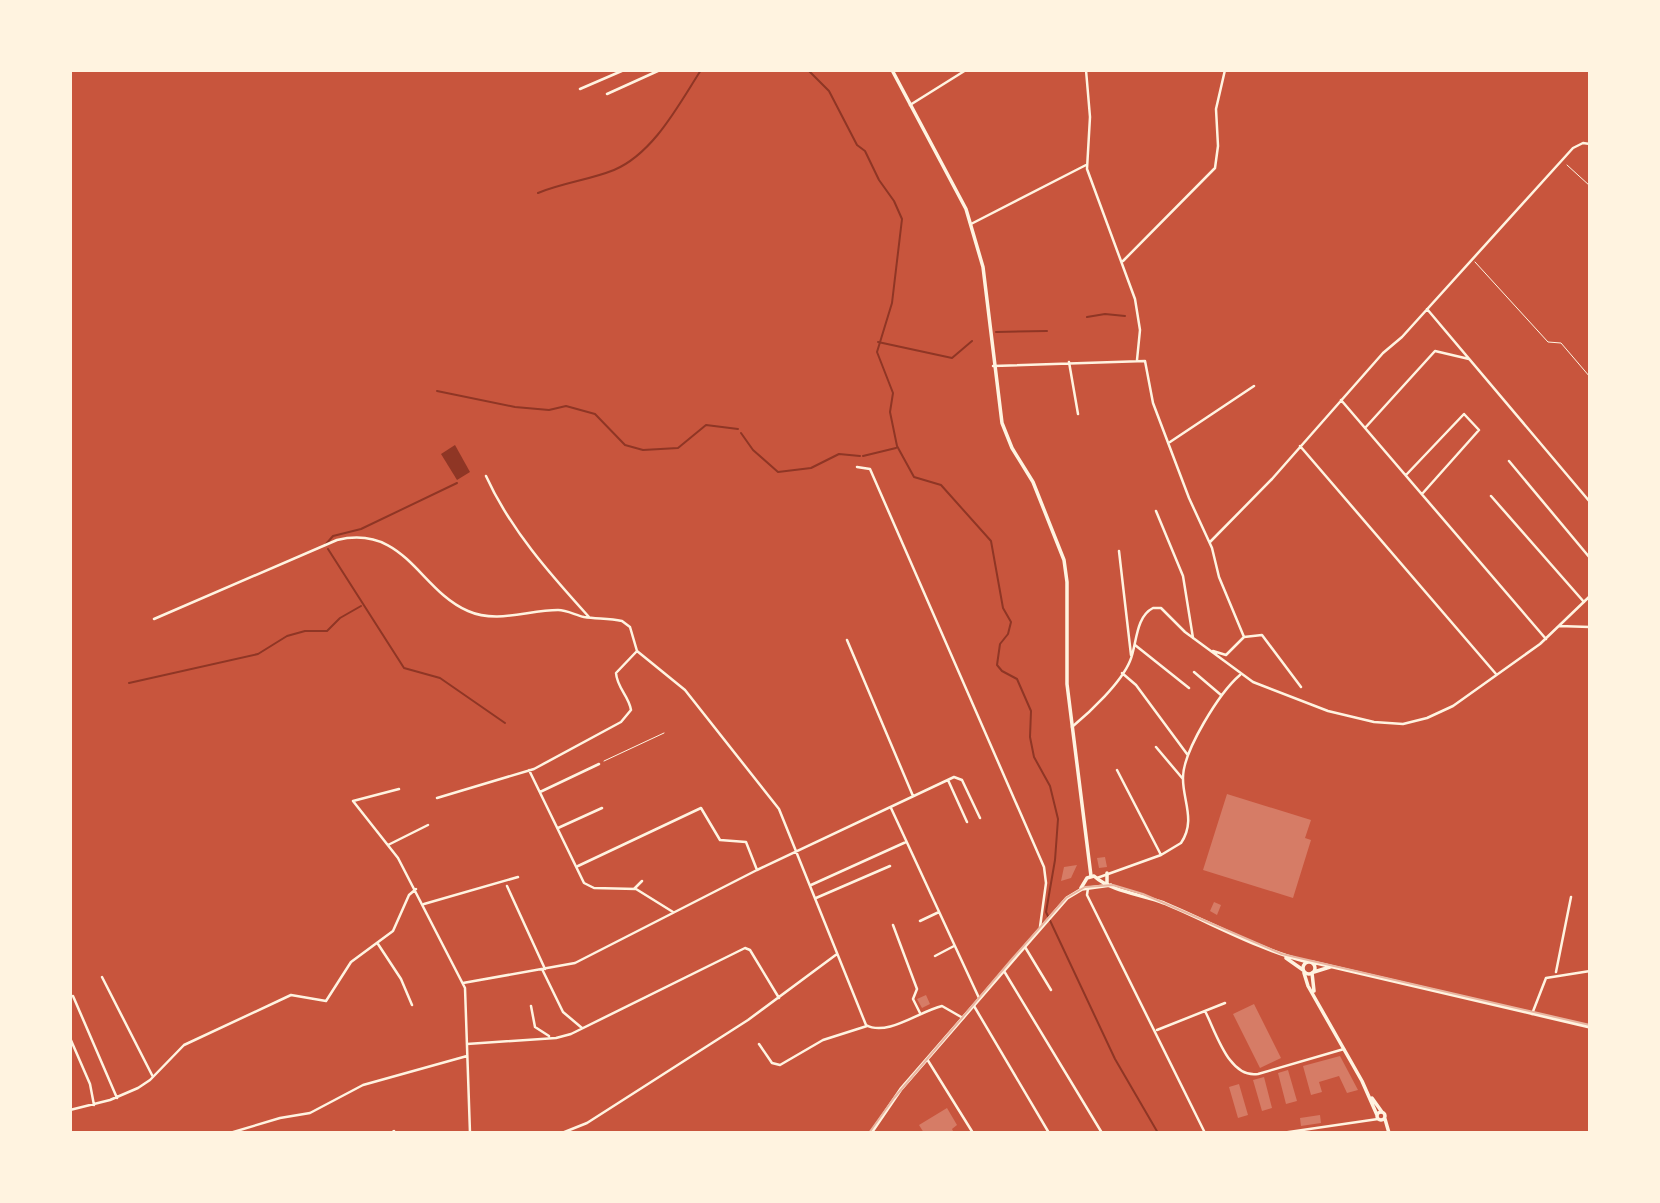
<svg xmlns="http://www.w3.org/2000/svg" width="1660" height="1203" viewBox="0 0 1660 1203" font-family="'Archivo Narrow',sans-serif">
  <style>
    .water { fill: #8f3625 }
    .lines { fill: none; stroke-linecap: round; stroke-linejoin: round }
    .stream { stroke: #8f3625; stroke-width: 2 }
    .building { fill: #d67c66 }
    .path { stroke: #fff3e0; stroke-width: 1 }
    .minor { stroke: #fff3e0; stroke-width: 2.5 }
    .tertiary { stroke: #fff3e0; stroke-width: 2.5 }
    .secondary { stroke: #fff3e0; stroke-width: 3.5 }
    .primary { stroke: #fff3e0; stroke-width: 3.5 }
    .tram { stroke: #e9b49f; stroke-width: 2 }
  </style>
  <rect width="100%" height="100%" fill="#c8553d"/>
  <path class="water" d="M455 445 470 472 457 480 441 454Z"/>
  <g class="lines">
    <path class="stream" d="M808 70 829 91 857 145 865 151 879 180 894 201 902 219 892 303 877 352 893 393 890 412 897 446 914 477 941 485 991 541 1003 608 1011 622 1008 634 1000 644 997 665 1002 671 1017 679 1031 711 1030 737 1034 757 1050 786 1058 819 1055 860 1046 912 1115 1059 1158 1133
      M538 193C562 183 589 180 614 170 654 153 679 104 701 70
      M1087 317 1105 314 1125 316
      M996 332 1047 331
      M878 342 952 358 972 341
      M437 391 515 407 549 410 566 406 595 414 625 445 643 450 678 448 706 425 738 429
      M741 433 753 450 778 472 811 468 839 454 860 456
      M863 456 896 448
      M326 544 333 536 361 529 457 483
      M328 549 404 668 440 678 505 723
      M129 683 258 654 287 636 305 631H327L340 618 361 606"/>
  </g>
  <path class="building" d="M1227 794 1311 820 1305 838 1311 840 1293 898 1203 870Z
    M1105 857 1107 867 1099 868 1097 858Z
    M1077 865 1071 878 1061 881 1064 867Z
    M1214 902 1221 905 1217 915 1210 911Z
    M926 995 930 1004 922 1008 917 999Z
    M1254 1004 1281 1058 1260 1068 1233 1014Z
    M1340 1056 1358 1090 1347 1093 1339 1076 1319 1082 1322 1092 1311 1095 1303 1066Z
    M1288 1070 1297 1101 1286 1104 1278 1073Z
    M1264 1077 1272 1108 1262 1111 1253 1080Z
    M1239 1084 1248 1115 1238 1118 1229 1087Z
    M947 1108 957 1125 952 1129 954 1133H924L919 1125Z
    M1320 1115 1321 1123 1301 1126 1300 1118Z"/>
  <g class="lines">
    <path class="path" d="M1567 165 1590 186
      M1475 262 1548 342 1561 343 1590 377
      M604 761 664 733"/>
    <path class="minor" d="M1086 70 1090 117 1087 169 1135 299 1140 330 1137 360
      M580 89 624 70
      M607 94 660 70
      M910 105 966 70
      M971 224 1086 165
      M1123 261 1215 168 1218 146 1216 109 1225 70
      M1427 309 1590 502
      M1069 362 1078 414
      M993 366 1145 361 1153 403 1189 498 1212 548 1219 577 1244 637
      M1341 400 1546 639
      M1365 428 1435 351 1469 359
      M1170 442 1254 386
      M1300 446 1496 674
      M1509 461 1590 558
      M857 467 870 469 1044 867 1046 883 1040 927
      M1406 475 1464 414 1479 430 1422 494
      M486 476C510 529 550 574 589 617
      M1491 496 1584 602
      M1156 511 1183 576 1193 638
      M1210 542 1272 479 1383 353 1402 337 1573 148 1583 143 1590 144
      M1119 551 1131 655
      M154 619 337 540C405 524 419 590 468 611 497 624 528 610 558 610 567 610 575 615 584 617 597 619 609 618 622 621L630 627 637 651 685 690 779 809 866 1025C887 1037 920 1011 942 1006L963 1018
      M1559 626 1590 627
      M847 640 913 796
      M1135 645 1189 688
      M1213 651 1226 655 1244 637 1262 635 1301 687
      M1194 672 1221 695
      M1122 673 1136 685 1187 754
      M1072 727C1090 712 1121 683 1130 661 1137 645 1135 617 1153 608H1161L1185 632 1253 682 1328 711 1374 722 1403 724 1427 718 1453 706 1540 644 1590 596
      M1156 747 1183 779
      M529 770 584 883 594 888 636 889 673 912
      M1117 770 1161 855
      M948 780 967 822
      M399 789 353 801 398 858 465 988 470 1133
      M540 792 599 764
      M437 798 534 769 621 722 631 710C629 696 617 688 616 673L637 651
      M891 808 979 998
      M558 828 602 808
      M388 845 428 825
      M578 866 701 808 720 840 746 842 757 870
      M1097 878 1161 855 1181 843C1196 821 1183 801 1183 779 1182 752 1220 692 1240 675
      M811 885 906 842
      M507 886 545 969
      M1088 888 1087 895 1205 1133
      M634 889 642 881
      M816 898 890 866
      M424 904 518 877
      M920 921 939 912
      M893 925 917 989 913 999 920 1013
      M378 944 401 979 412 1005
      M1025 947 1051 990
      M935 956 954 946
      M542 969 563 1012 582 1028
      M1004 971 1102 1133
      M1556 972 1571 897
      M102 977 153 1077
      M463 983 575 963 757 870 954 777 962 780 980 818
      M73 996 117 1098
      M531 1006 535 1027 549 1036
      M974 1006 1049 1133
      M1205 1011C1216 1032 1229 1079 1258 1074L1344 1049
      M1532 1014 1546 978 1590 971
      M1157 1030 1225 1003
      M70 1038 90 1084 94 1105
      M467 1044 556 1038 571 1034 745 948 750 950 779 998
      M759 1044 772 1063 780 1065 823 1040 867 1026
      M927 1059 973 1133
      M70 1110 110 1100 138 1088 150 1080 184 1045 291 995 326 1001 351 962 393 931 409 895 416 889
      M230 1133 280 1118 310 1113 363 1085 467 1056
      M391 1133 394 1131
      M562 1133 587 1123 748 1020 837 954"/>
    <path class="tertiary" d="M1282 1133 1378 1119"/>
    <path class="secondary" d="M892 70 966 209 983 267 1002 423 1012 448 1033 482 1064 560 1067 582V684L1091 876
      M1304 973 1308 986 1362 1081 1377 1115
      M1312 973 1314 991
      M1372 1098 1382 1112
      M1377 1116a4 4 0 1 1 8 0a4 4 0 1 1-8 0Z
      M1385 1119 1389 1133"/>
    <path class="primary" d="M1107 884V873
      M1081 888 1087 878 1094 876C1110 891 1143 895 1164 903 1212 923 1257 949 1308 962
      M1286 958 1303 970
      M1303 968a6 6 0 1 1 12 0a6 6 0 1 1-12 0Z
      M1312 962 1590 1027
      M1314 972 1330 967
      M871 1133 901 1089 1067 898 1082 889 1111 885"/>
    <path class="tram" d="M869 1133 894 1098 1012 959 1066 898 1085 887 1113 885 1143 894 1282 954 1590 1025"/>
  </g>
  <rect width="1660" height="1203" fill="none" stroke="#fff3e0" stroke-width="144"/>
</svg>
